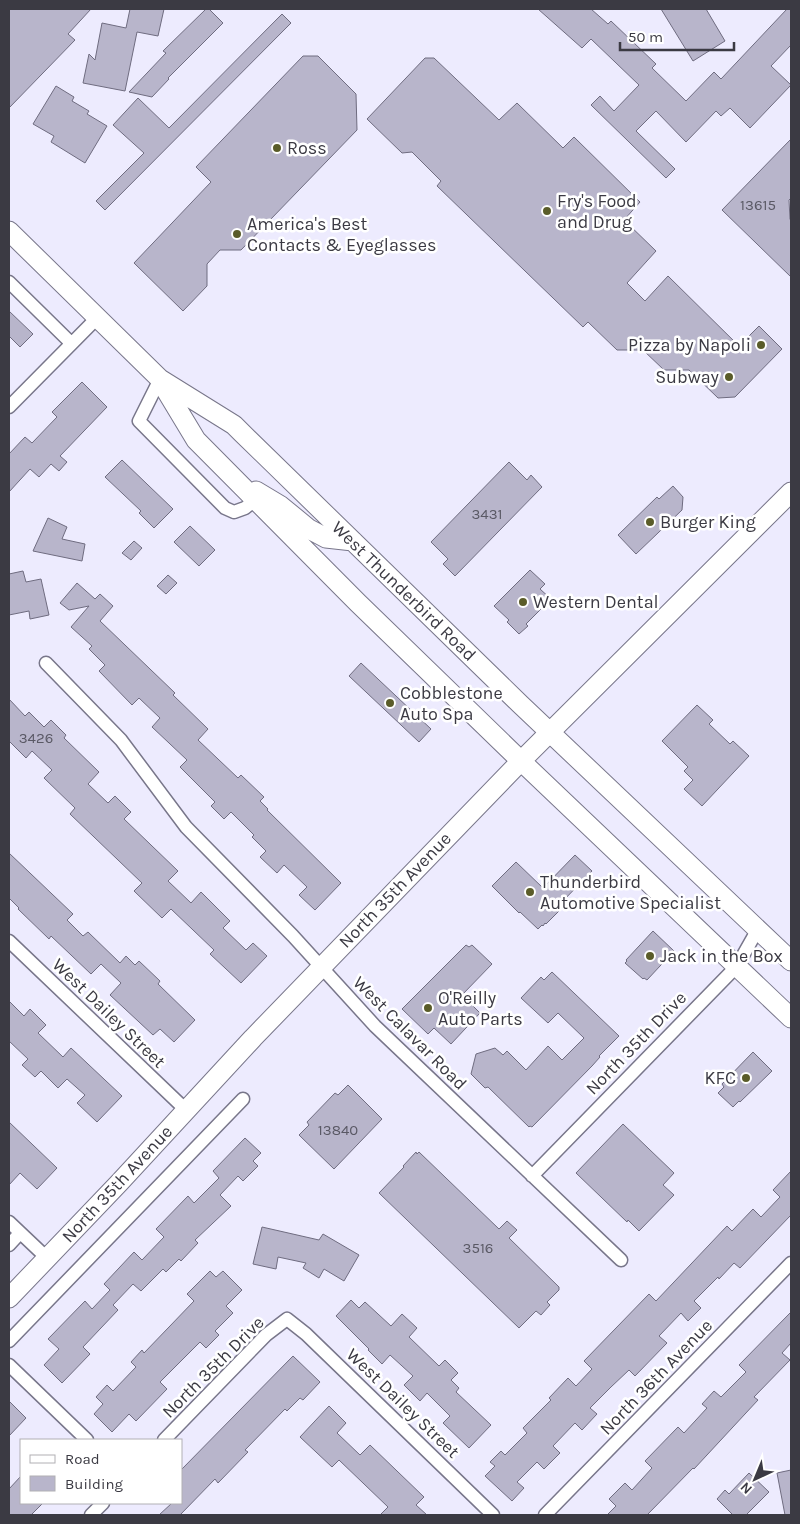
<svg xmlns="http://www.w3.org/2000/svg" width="800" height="1524" viewBox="0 0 800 1524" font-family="Karla,sans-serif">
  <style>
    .building { fill: #b8b5cb; stroke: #6f6c80 }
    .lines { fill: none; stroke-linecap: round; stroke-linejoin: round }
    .minor-casing { stroke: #78768a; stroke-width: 15 }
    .secondary-casing { stroke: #78768a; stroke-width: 21 }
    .minor { stroke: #fff; stroke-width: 12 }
    .secondary { stroke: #fff; stroke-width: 19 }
    .poi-dot { fill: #5a5c29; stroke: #fff; stroke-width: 2 }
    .labels { text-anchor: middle; stroke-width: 5; stroke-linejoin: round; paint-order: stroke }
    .number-label { font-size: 15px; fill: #5a5965 }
    .poi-label { font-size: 18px; fill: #3b3a43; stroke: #fff; text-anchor: start }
    .street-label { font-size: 18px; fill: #3b3a43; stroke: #fff }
  </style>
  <rect width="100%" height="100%" fill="#edebfe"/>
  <path class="building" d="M9 9H91L68 34 75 40 9 108Z
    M130 9H164L158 36 137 32 125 91 83 83 89 54 95 60 102 23 126 28Z
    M206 9H209L223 23 168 78 169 79 152 97 129 92 166 53 163 51Z
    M538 9H591L608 24 611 21 656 64 652 68 686 101 714 72 721 79 787 9H791V45L771 66 791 85 750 128 730 108 721 116 716 111 686 142 656 111 636 131 675 169 666 178 591 105 600 96 614 111 639 85 591 39 582 48Z
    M661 9H706L725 41 693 61Z
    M282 14 291 23 105 210 96 201 144 153 113 125 138 98 169 128Z
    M303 56H318L356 94 357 130 241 250H220L207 264V286L183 311 134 263 211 182 196 167Z
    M425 58H434L499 120 517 103 563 148 574 137 640 202 624 220 656 251 627 283 645 301 668 276 739 346 759 326 782 349 735 397 718 398 689 370H664L643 350H617L588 322 583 327 437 186 441 181 412 152 402 153 367 119Z
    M56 86 74 97 72 101 89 111 87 114 107 126 85 163 51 142 54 136 33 124Z
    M791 139V198L789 200 790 219 791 221V277L722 210Z
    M9 311 33 334 20 347 9 336Z
    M82 382 107 407 60 456 67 462 59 471 51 464 39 477 30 469 9 492V454L25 437 32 443 57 417 52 412Z
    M122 460 173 509 154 528 139 513 141 511 105 477Z
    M509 462 527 480 531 475 542 487 455 576 443 564 448 559 431 542Z
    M673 486 683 497 682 510 636 554 618 535 657 497 659 499Z
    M48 518 67 527 62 539 85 544 82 561 33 551Z
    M190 526 215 550 199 566 174 542Z
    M134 541 142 548 131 560 122 553Z
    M530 570 545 584 540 589 551 599 526 624 528 626 519 634 507 622 509 620 494 606Z
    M23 571 26 582 41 579 49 615 30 619 29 611 9 615V574Z
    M168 575 177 583 166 594 157 586Z
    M77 583 95 599 100 594 113 606 100 621 175 693 173 695 208 729 198 740 238 778 241 775 264 797 260 801 268 809 267 810 341 883 315 910 299 895 307 887 284 865 277 873 260 857 266 851 252 837 254 835 231 812 224 819 211 806 215 802 180 767 187 760 152 727 160 718 139 698 132 705 99 671 105 665 89 649 92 646 71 627 89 606 69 610 60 603Z
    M361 663 431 729 419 742 349 676Z
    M9 699 25 716 29 712 44 727 51 720 66 735 64 738 99 772 88 784 108 803 115 796 131 812 124 819 178 871 168 881 191 903 201 892 230 921 223 928 246 950 253 943 267 956 241 983 210 954 214 950 171 909 162 918 134 891 142 883 70 814 75 808 44 778 52 770 32 751 26 758 9 741Z
    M697 705 713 720 709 724 730 744 733 741 749 756 702 806 684 789 693 780 684 771 688 767 662 741Z
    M9 853 73 914 67 920 83 936 88 932 120 963 126 956 135 965 139 961 160 981 158 984 195 1020 174 1042 160 1029 153 1035 110 995 121 983 101 964 91 974 51 936 49 939 18 909 19 908 9 898Z
    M575 855 592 871 560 904 563 907 546 924 545 923 543 926 542 925 538 929 520 912 519 913 492 886 516 862 543 888Z
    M653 931 674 951 647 980 644 978 643 979 625 963 627 961 626 960Z
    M466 945 469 947 472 945 492 964 462 995 480 1013 451 1044 434 1028 428 1034 402 1009Z
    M552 972 619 1036 599 1056 600 1057 592 1066 532 1127 530 1126 529 1127 488 1087 485 1088 471 1074 476 1054 495 1048 503 1055 507 1051 526 1070 548 1046 562 1060 584 1038 558 1013 548 1023 521 998 541 977 544 980Z
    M9 1001 24 1016 30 1009 46 1025 38 1033 63 1057 71 1048 122 1096 97 1122 77 1103 85 1095 67 1079 58 1088 41 1071 35 1077 22 1065 28 1059 9 1041Z
    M753 1052 772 1071 740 1102 739 1101 733 1107 718 1093 724 1087 722 1084Z
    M348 1085 382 1119 334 1169 299 1135 309 1125 307 1122 335 1093 338 1095Z
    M9 1122 57 1168 37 1189 20 1173 9 1185Z
    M623 1124 674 1173 663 1185 674 1195 639 1231 628 1220 627 1222 576 1173Z
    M245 1138 261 1153 253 1161 258 1166 243 1181 238 1176 220 1195 231 1206 195 1240 198 1243 181 1261 179 1259 166 1272 163 1269 141 1291 133 1284 113 1305 118 1310 83 1347 90 1354 62 1383 44 1365 59 1349 48 1339 85 1301 92 1309 110 1290 104 1284 134 1252 142 1260 164 1237 156 1229 188 1196 194 1203 219 1178 213 1171Z
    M416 1152 417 1154 419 1152 499 1229 507 1221 517 1230 509 1238 559 1287V1290L547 1302 550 1305 541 1315 536 1311 519 1328 379 1193 404 1167 403 1166Z
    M791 1171V1215L740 1268 734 1263 719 1279 718 1277 694 1301 701 1308 688 1321 681 1313 659 1336 667 1343 635 1376 629 1370 611 1387 590 1408 597 1414 582 1430 575 1423 553 1446 560 1453 544 1469 537 1462 517 1482 524 1488 512 1501 485 1476 495 1466 490 1462 501 1451 505 1455 527 1433 523 1428 551 1400 549 1398 568 1378 576 1386 592 1369 584 1361 649 1294 656 1301 727 1226 732 1231 753 1209 761 1217 780 1197 773 1190Z
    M262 1227 319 1240 323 1234 359 1255 344 1281 324 1269 319 1278 303 1268 306 1263 278 1257 276 1269 253 1264Z
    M210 1271 216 1277 223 1271 242 1290 226 1306 233 1313 215 1331 219 1335 206 1348 200 1342 160 1382 167 1389 136 1421 129 1414 112 1432 94 1414 103 1404 96 1397 107 1385 113 1391 136 1367 131 1362 142 1350 144 1353 194 1301 187 1294Z
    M351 1300 359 1308 365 1302 391 1326 402 1314 417 1328 409 1337 439 1366 445 1360 458 1373 451 1380 459 1388 456 1392 491 1425 469 1448 443 1423 450 1416 427 1393 420 1401 404 1385 413 1376 390 1355 382 1364 368 1350 369 1349 336 1316Z
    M791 1312V1343L782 1353 790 1360 754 1397 758 1400 694 1469 693 1468 647 1515H607L616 1506 609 1499 625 1483 632 1490 652 1468 645 1461 678 1427 684 1433 707 1408 702 1404 714 1391 721 1397 746 1372 739 1365Z
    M293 1356 320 1382 303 1400 300 1398 287 1411 285 1409 245 1450 248 1452 218 1483 215 1479 180 1515H159L172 1503H181V1470Z
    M9 1401 26 1418 9 1436Z
    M329 1406 346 1423 337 1433 360 1455 370 1445 424 1497 416 1505 427 1515H380L388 1507 339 1460 332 1467 300 1437Z
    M791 1470V1515H785L777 1473Z
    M749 1473 769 1492 746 1515H733L717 1499 725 1490 729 1494Z
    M21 1476V1503H43L31 1515H9V1489Z"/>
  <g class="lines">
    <g class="minor-casing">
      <path id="minor" d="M9 282 71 343
        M160 379 139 421 225 508 234 512 245 508 255 500
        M9 407 97 318
        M46 663 121 740 186 827 293 936 375 1026 621 1260
        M9 941 186 1110
        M532 1176 737 966 758 929
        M9 1222 47 1258
        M9 1245 20 1233
        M9 1341 243 1099
        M9 1365 87 1440
        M164 1440 266 1335 287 1319 306 1334 493 1515
        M91 1515 103 1503
        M545 1515 791 1263"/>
    </g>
    <g class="secondary-casing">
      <path id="secondary" d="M9 231 160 379 234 425 242 433 520 704 791 961
        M161 382 196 440 358 603 521 761 791 1018
        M256 491 281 506 309 529 326 538 353 541
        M9 1298 119 1183 253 1038 521 761 791 492"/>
    </g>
    <use href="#minor" class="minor"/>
    <use href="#secondary" class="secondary"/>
  </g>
  <g class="poi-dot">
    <circle cx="277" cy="148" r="5"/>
    <circle cx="547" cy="211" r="5"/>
    <circle cx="237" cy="234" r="5"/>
    <circle cx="761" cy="345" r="5"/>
    <circle cx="729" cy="377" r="5"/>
    <circle cx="650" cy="522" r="5"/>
    <circle cx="523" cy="602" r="5"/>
    <circle cx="390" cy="703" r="5"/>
    <circle cx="530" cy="892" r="5"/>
    <circle cx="650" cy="956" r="5"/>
    <circle cx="428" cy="1008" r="5"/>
    <circle cx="746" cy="1078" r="5"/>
  </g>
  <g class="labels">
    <g class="number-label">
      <text x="758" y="210">13615</text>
      <text x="487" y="519">3431</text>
      <text x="36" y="743">3426</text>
      <text x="338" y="1135">13840</text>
      <text x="478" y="1253">3516</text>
    </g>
    <g class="poi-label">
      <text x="287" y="154">Ross</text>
      <text x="557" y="207">Fry's Food<tspan x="557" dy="21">and Drug</tspan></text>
      <text x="247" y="230">America's Best<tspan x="247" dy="21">Contacts &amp; Eyeglasses</tspan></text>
      <text x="751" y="351" text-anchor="end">Pizza by Napoli</text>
      <text x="719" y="383" text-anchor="end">Subway</text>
      <text x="660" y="528">Burger King</text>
      <text x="533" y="608">Western Dental</text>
      <text x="400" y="699">Cobblestone<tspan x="400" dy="21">Auto Spa</tspan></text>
      <text x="540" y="888">Thunderbird<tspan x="540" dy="21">Automotive Specialist</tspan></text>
      <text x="660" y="962">Jack in the Box</text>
      <text x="438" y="1004">O'Reilly<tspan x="438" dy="21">Auto Parts</tspan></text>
      <text x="736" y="1084" text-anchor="end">KFC</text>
    </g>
    <g class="street-label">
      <text transform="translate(404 591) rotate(44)" y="6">West Thunderbird Road</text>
      <text transform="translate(395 890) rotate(-46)" y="6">North 35th Avenue</text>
      <text transform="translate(109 1013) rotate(44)" y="6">West Dailey Street</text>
      <text transform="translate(410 1033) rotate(45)" y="6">West Calavar Road</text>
      <text transform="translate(636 1043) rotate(-46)" y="6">North 35th Drive</text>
      <text transform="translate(117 1184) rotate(-47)" y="6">North 35th Avenue</text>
      <text transform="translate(213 1367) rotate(-45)" y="6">North 35th Drive</text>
      <text transform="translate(656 1377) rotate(-46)" y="6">North 36th Avenue</text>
      <text transform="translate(403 1403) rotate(44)" y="6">West Dailey Street</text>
    </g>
  </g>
  <rect width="800" height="1524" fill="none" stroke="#3b3a43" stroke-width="20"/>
  <rect x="20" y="1439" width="162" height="65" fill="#ffffff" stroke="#b1b0b4"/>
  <rect x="30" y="1455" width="25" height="8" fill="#ffffff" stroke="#b1b0b4"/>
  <text x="65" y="1464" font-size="15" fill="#3b3a43">Road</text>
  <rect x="30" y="1476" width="25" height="15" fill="#b8b5cb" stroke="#b1b0b4"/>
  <text x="65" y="1489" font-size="15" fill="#3b3a43">Building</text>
  <g transform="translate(755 1479) rotate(224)" stroke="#ffffff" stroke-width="4" paint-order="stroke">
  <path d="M0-4L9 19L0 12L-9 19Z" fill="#3b3a43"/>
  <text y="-8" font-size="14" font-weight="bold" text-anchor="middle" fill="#3b3a43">N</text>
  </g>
  <path d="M620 42v8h114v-8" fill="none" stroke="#3b3a43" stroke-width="2.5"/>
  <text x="628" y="42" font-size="15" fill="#3b3a43" stroke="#ffffff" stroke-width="4" paint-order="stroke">50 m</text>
</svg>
